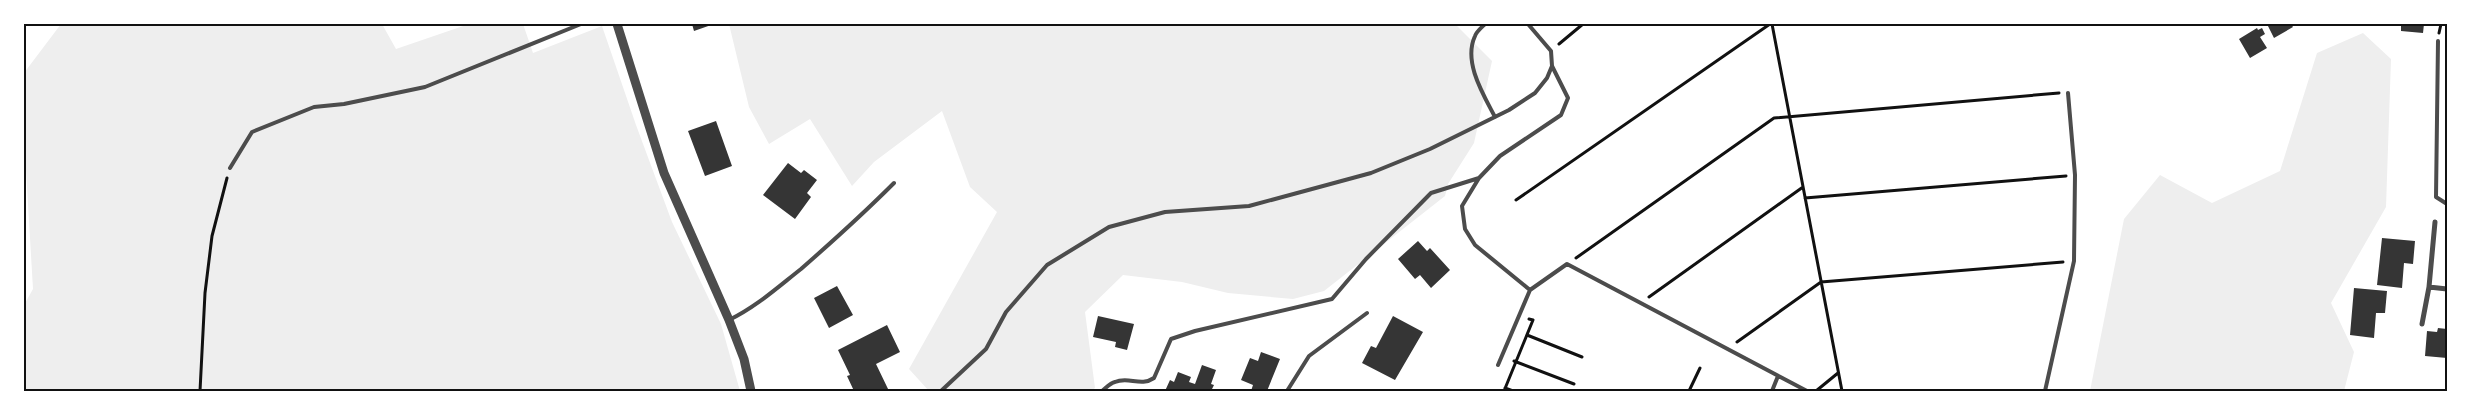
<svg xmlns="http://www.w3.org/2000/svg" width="2471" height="415" viewBox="0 0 2471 415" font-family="Helvetica,sans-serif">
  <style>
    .green { fill: #eee }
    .building { fill: #353535 }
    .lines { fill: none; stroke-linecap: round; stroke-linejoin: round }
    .path { stroke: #111; stroke-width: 3 }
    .service { stroke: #4c4c4c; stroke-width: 4 }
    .minor { stroke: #4c4c4c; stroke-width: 5 }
    .tertiary { stroke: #4c4c4c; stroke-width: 9 }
    .neatline { fill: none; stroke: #111; stroke-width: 2 }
  </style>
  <rect width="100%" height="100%" fill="#fff"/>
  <path class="green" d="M61 24H382L396 49 469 24H523L533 53 602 26 636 125 672 222 721 324 740 391H24V305L33 289 24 136V73Z
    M729 24H1455L1492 61 1474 143 1448 184 1445 196 1324 291 1293 299 1228 293 1182 282 1123 275 1085 312 1095 388 1091 391H929L909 369 997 212 970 187 942 111 874 162 852 186 810 119 769 144 749 107Z
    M2363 33 2391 59 2386 207 2331 303 2354 352 2344 391H2090L2124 219 2160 175 2212 203 2280 171 2317 53Z"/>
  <path class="building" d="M692 24H714L694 31Z
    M2267 24H2291L2293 27 2274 38Z
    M2401 24H2424L2423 33 2401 31Z
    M2257 28 2258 30 2262 28 2265 34 2260 37 2267 48 2250 58 2239 39Z
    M716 121 732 166 705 176 688 131Z
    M788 163 801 173 804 170 817 180 807 193 811 197 795 219 763 195Z
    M2382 238 2415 241 2413 264 2404 263 2402 288 2377 285Z
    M1418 241 1427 251 1430 248 1450 270 1431 288 1420 275 1415 279 1398 259Z
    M837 286 853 315 829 328 814 298Z
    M2354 288 2387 291 2385 313H2376L2374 338 2350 335Z
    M1098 316 1134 324 1127 350 1115 347 1116 342 1093 337Z
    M1393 316 1423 332 1395 380 1362 363 1371 346 1376 348Z
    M887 325 900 352 876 364 889 391H854L847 376 850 375 838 350Z
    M2438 328 2447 329V358L2425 356 2427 331 2437 332Z
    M1261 352 1280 359 1267 391H1251L1253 385 1241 380 1250 358 1258 361Z
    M1202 365 1216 370 1211 384 1214 385 1211 391H1165L1170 380 1174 382 1178 372 1191 377 1189 382 1195 384Z"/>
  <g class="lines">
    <path class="path" d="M1772 24 1842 391
      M2439 33 2441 24
      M1559 44 1583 24
      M1805 198 2066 176
      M1516 200 1770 24
      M1576 258 1774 118 2059 93
      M1649 297 1803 187
      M1527 335 1582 357
      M1737 342 1821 282 2063 262
      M1514 361 1574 384
      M1505 388 1513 391
      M200 391 205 293 212 236 227 178
      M1504 391 1533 320 1529 319
      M1689 391 1700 368
      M1816 391 1838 373"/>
    <path class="service" d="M1485 24C1482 27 1476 32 1475 36 1463 62 1483 94 1495 117
      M2438 41 2436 197 2447 204
      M230 168 252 132 314 107 344 104 425 87 581 24
      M1530 290 1475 245 1465 229 1462 206 1479 178 1500 156 1561 115 1568 98 1552 66
      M729 320C756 307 778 287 801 269 833 241 864 213 894 183
      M1498 365 1530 290 1567 264 1807 391
      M941 391 986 349 1006 312 1047 265 1109 227 1165 212 1249 206 1371 173 1430 149 1509 110 1535 93 1547 78 1552 66 1551 51 1528 24
      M1102 391C1106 388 1110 383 1115 382 1128 376 1141 387 1154 378L1171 339 1195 331 1332 299 1366 259 1431 193 1479 178
      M1287 391 1309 356 1367 313
      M1772 391 1778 376
      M2045 391 2074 261 2075 175 2068 93"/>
    <path class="minor" d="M2429 287 2447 289
      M2422 324 2429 287 2435 222"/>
    <path class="tertiary" d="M617 24 664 173 729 320 744 359 751 391"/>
  </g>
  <rect width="2471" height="415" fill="none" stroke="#ffffff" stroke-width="50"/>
  <rect x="25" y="25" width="2421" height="365" class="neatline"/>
</svg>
